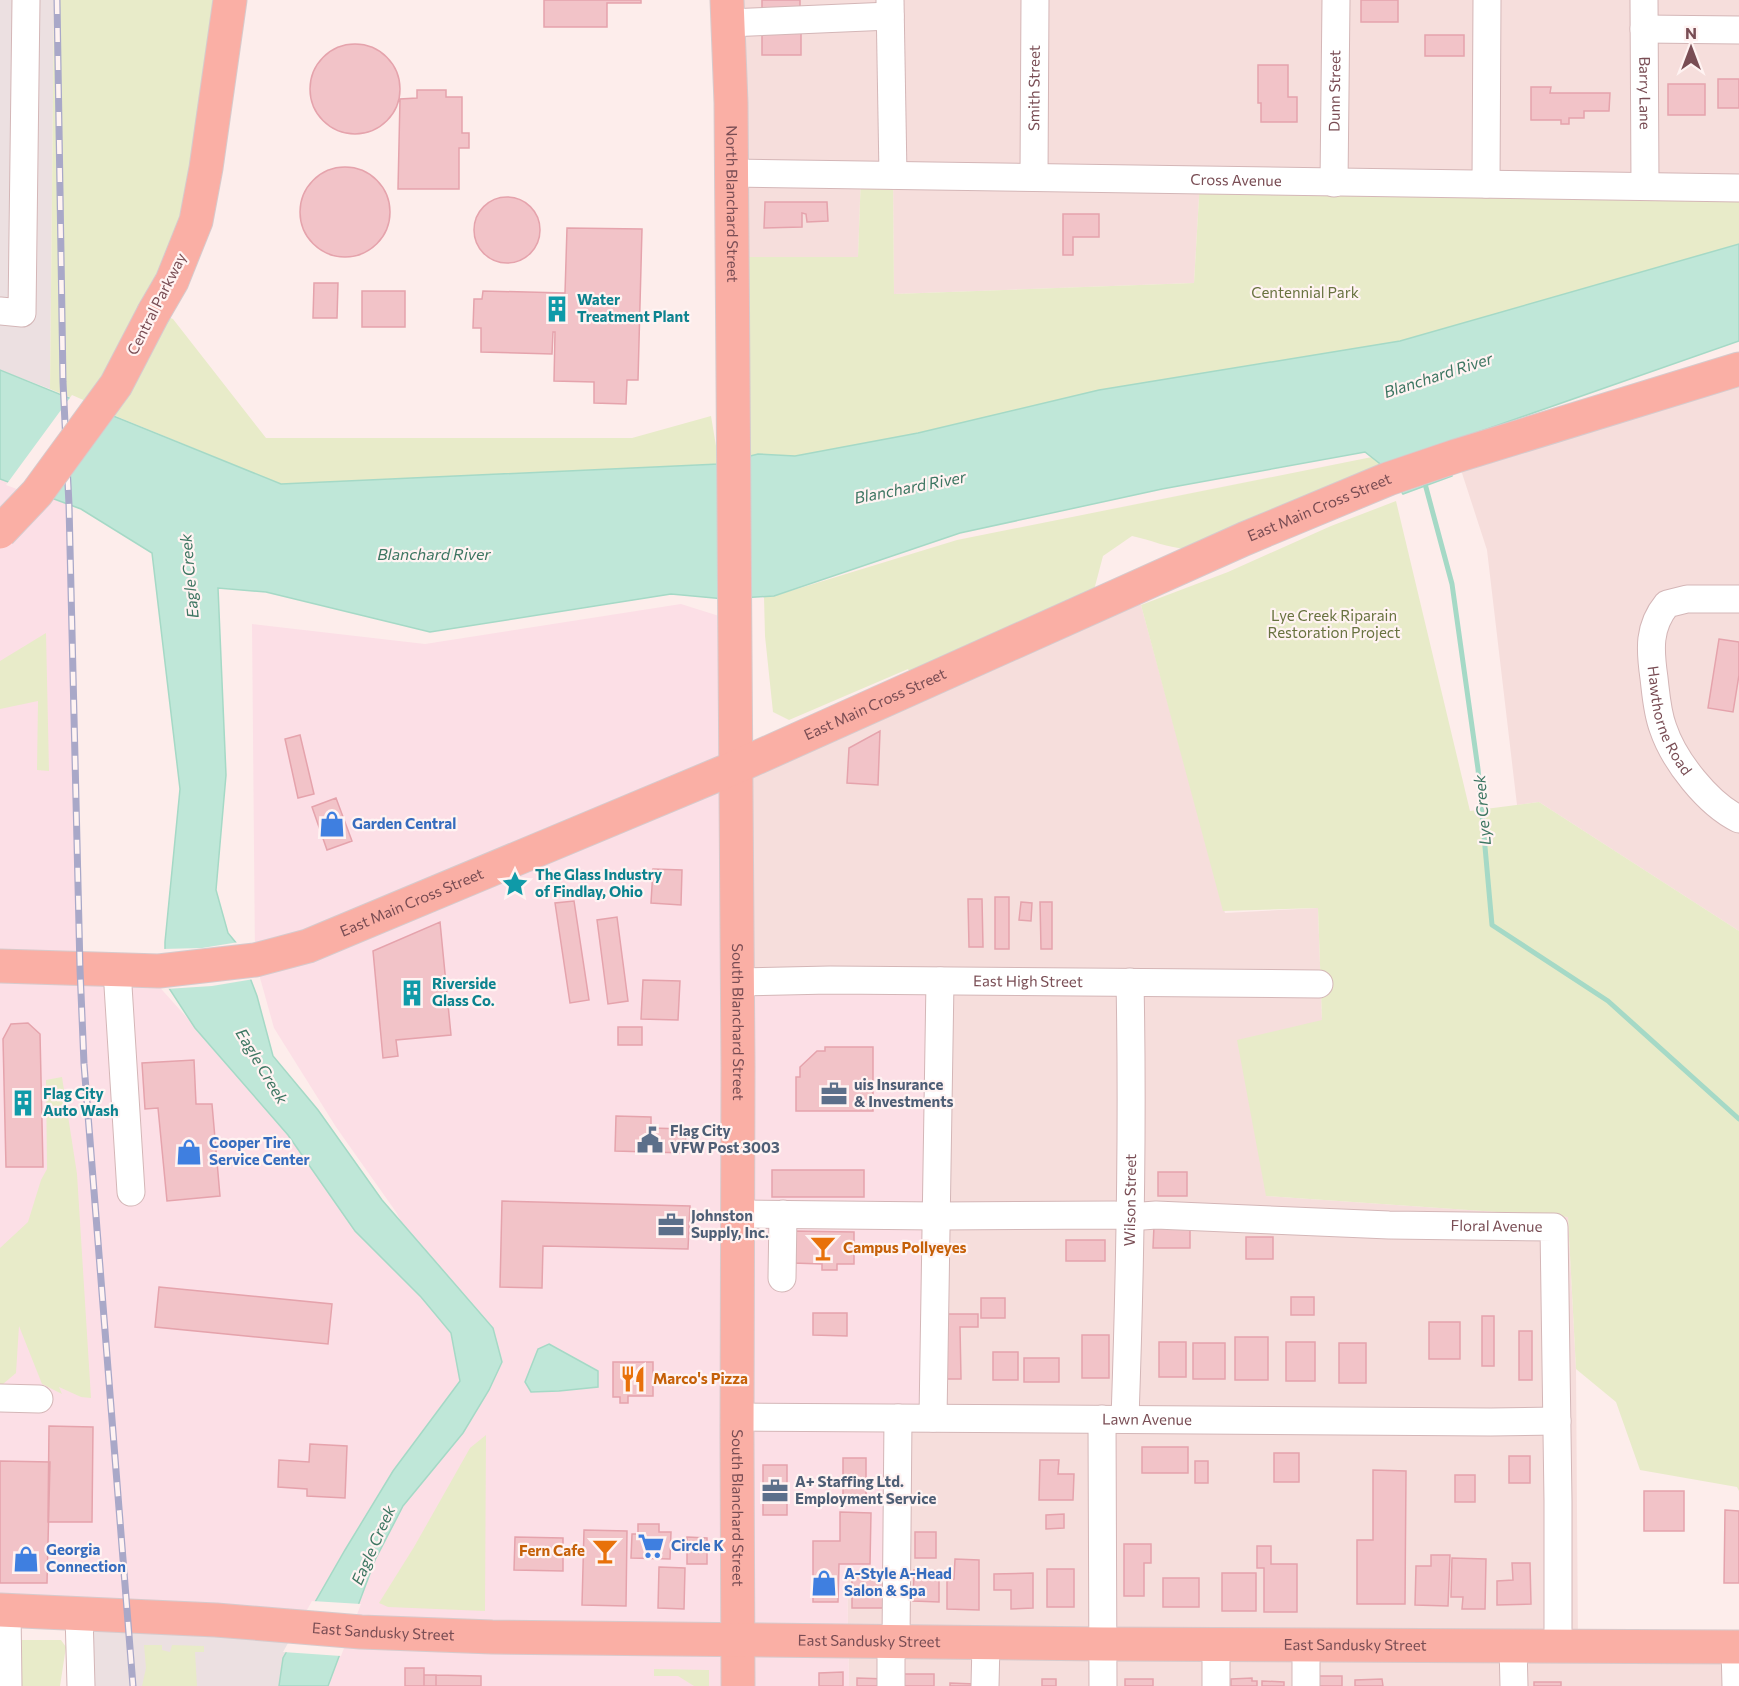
<svg xmlns="http://www.w3.org/2000/svg" width="1739" height="1686" viewBox="0 0 1739 1686" font-family="Commissioner,sans-serif">
  <style>
    .residential { fill: #f6dedc }
    .commercial { fill: #fcdfe6 }
    .industrial { fill: #ece0e1 }
    .green { fill: #e8ebc9 }
    .water { fill: #bfe7d8; stroke: #a5d9c6; stroke-width: 1.5 }
    .pier { fill: #fdedeb }
    .lines { fill: none; stroke-linecap: round; stroke-linejoin: round }
    .stream { stroke: #a5d9c6; stroke-width: 5 }
    .building { fill: #f2c3c8; stroke: #e5a3ac; stroke-width: 1.5 }
    .minor-casing { stroke: #d4b6b7; stroke-width: 29 }
    .major-casing { stroke: #d7cacc; stroke-width: 35 }
    .minor { stroke: #fff; stroke-width: 27 }
    .major { stroke: #faafa5; stroke-width: 33 }
    .rail-casing { stroke: #a9a8c8; stroke-width: 7 }
    .rail { stroke: #fff3f2; stroke-width: 4.5; stroke-dasharray: 14; stroke-linecap: butt }
    .major-bridge-casing { stroke: #d7cacc; stroke-width: 35; stroke-linecap: butt }
    .major-bridge { stroke: #faafa5; stroke-width: 33 }
    .labels { text-anchor: middle; stroke-width: 4.5; stroke-linejoin: round; paint-order: stroke }
    .street-label { font-size: 15px; fill: #794d54; stroke: #fff3f2 }
    .park-label { font-size: 15px; fill: #68723f; stroke: #fff3f2 }
    .culture-label { font-size: 15px; font-weight: bold; fill: #0d838f; stroke: #fff3f2; text-anchor: start }
    .shop-label { font-size: 15px; font-weight: bold; fill: #366cbe; stroke: #fff3f2; text-anchor: start }
    .service-label { font-size: 15px; font-weight: bold; fill: #4e5e75; stroke: #fff3f2; text-anchor: start }
    .food-label { font-size: 15px; font-weight: bold; fill: #c56008; stroke: #fff3f2; text-anchor: start }
    .water-label { font-size: 16px; font-style: italic; fill: #3d7662; stroke: #fff3f2 }
  </style>
  <rect width="100%" height="100%" fill="#fdedeb"/>
  <path class="residential" d="M727 0H1739V188L1200 180 1194 283 894 294 893 175 861 174 858 257H732Z
    M1739 380V931L1539 802 1517 805 1487 550 1461 470Z
    M1130 590 1141 605 1225 913 1318 908 1322 1020 1266 1196 1568 1217 1576 1369 1578 1645 1739 1647V1686H849L847 1570 738 982 736 767Z"/>
  <path class="commercial" d="M0 479 69 505 80 968 145 971 445 1304 396 1212 336 1127 274 1028 255 960 252 624 425 644 681 604 735 621 738 981H940L933 1418H898L896 1569 847 1570 849 1686H313L8 1610 0 1686Z"/>
  <path class="industrial" d="M0 0H54L50 389 0 370Z
    M79 1614 335 1630 313 1686H81Z"/>
  <path class="green" d="M54 0H230L206 167 155 312 173 319 266 438H632L711 416 719 464 281 484 50 389Z
    M861 174 893 175 894 294 1194 283 1200 180 1739 188V272L734 508 732 257H858Z
    M1372 457 1384 467 1187 549C1168 548 1151 540 1132 536L1103 556 1094 590 912 675 908 669 789 720 773 712 765 636 764 597 774 596 957 540Z
    M1396 501 1470 811 1539 802 1739 931V1491L1737 1487 1640 1470 1616 1402 1576 1369 1568 1217 1266 1196 1237 1040 1322 1020 1318 908 1223 911 1141 605 1228 572 1331 526Z
    M46 633 49 771 37 770 38 701 0 709V661Z
    M62 1077 77 1174 91 1398 81 1397 59 1387 62 1394 42 1384 19 1326 16 1373 3 1384H0V1248L28 1222 41 1180 47 1169 46 1080Z
    M486 1435 485 1611 388 1607 379 1603 414 1547 470 1448Z
    M15 1640H61L66 1647 60 1686H15Z
    M144 1645H162V1650L170 1652 172 1645 204 1646V1652H195L197 1686H142L146 1668Z
    M654 1669 709 1670V1686H694L678 1676H654Z"/>
  <path class="water" d="M1739 244V341L1447 443 1452 476 1403 494 1384 467 1365 452 1162 489 960 533 774 596 725 599 671 594 430 632 266 592 218 588 226 775 216 890 228 933 237 944 257 996 273 1056 318 1110 382 1200 493 1328 502 1362 489 1390 463 1433 403 1506 375 1560 328 1686H279L283 1658 345 1550 393 1471 460 1381 451 1333 421 1297 355 1231 288 1135 195 1028 165 982V942L180 789 152 553 81 509 0 479V370L281 484 719 464 758 454 795 456 918 433 1099 390 1400 341Z
    M549 1344 598 1371V1387L559 1391 531 1392 525 1382 538 1349Z"/>
  <path class="pier" d="M72 395 113 413 49 501 6 485Z
    M239 942 254 979 212 986 166 989 163 984 162 949 202 948Z
    M312 1601 361 1604 341 1656 283 1652Z"/>
  <g class="lines">
    <path class="stream" d="M1424 480 1452 584 1478 769 1492 925 1608 1001 1739 1119"/>
  </g>
  <path class="building" d="M544 0H641V3H607V27H544Z
    M762 0H800V9H762Z
    M1361 0H1398V22H1361Z
    M762 29H801V55H762Z
    M1425 35H1464V56H1425Z
    M310 89a45 45 0 1 1 90 0a45 45 0 1 1-90 0Z
    M1258 65H1288V97H1297V122H1261V103H1258Z
    M1718 79H1739V108H1718Z
    M1668 84H1705V115H1668Z
    M1531 87H1551L1550 93H1610L1609 111H1584V118H1569V124H1561V120H1531Z
    M417 90H446V97H462V133H469V148H459V189H398L400 99 417 98Z
    M300 212a45 45 0 1 1 90 0a45 45 0 1 1-90 0Z
    M474 230a33 33 0 1 1 66 0a33 33 0 1 1-66 0Z
    M765 202H827L828 221 807 222 806 214 802 213V227L764 228Z
    M1063 214H1099V237H1073V255H1063Z
    M567 228 642 229 638 380H627L626 404 594 403V382L554 381 555 332H553L552 354 481 352V328H473L474 299H482L483 291 565 293Z
    M314 283H338L337 318H313Z
    M362 291H405V327H362Z
    M1719 639 1739 642V675L1733 712 1708 708Z
    M880 731 878 785 847 783 849 748Z
    M300 735 314 794 298 798 285 739Z
    M336 798 352 841 327 850 312 807Z
    M653 869 682 870 681 905 651 903Z
    M995 897H1009V949H995Z
    M968 899H982L983 947H969Z
    M574 901 589 1000 570 1003 555 903Z
    M1021 902 1032 903 1031 921 1019 920Z
    M1040 902H1052V949H1041Z
    M617 917 628 1001 608 1004 597 920Z
    M440 922 451 1035 396 1040 398 1056 383 1058 373 951Z
    M643 980 680 981 678 1020 641 1019Z
    M28 1023 40 1034 43 1167H6L3 1039 11 1024Z
    M618 1027H642V1045H618Z
    M825 1047H873V1111H796V1077H800V1067L817 1051H825Z
    M194 1060 196 1104H212L220 1196 167 1201 158 1108 145 1109 142 1063Z
    M616 1116 651 1117V1128L686 1129 685 1153 615 1151Z
    M772 1170H864V1197H772Z
    M1158 1172H1187V1196H1158Z
    M502 1201 690 1206 688 1249 543 1246 542 1288 500 1287Z
    M1154 1226H1190V1248H1153Z
    M793 1231 854 1232V1264H837V1270H822V1264L793 1263Z
    M1246 1237H1273V1259H1246Z
    M1066 1240H1105V1261H1066Z
    M159 1287 332 1304 328 1344 155 1327Z
    M1291 1297H1314V1315H1291Z
    M981 1298H1005V1318H981Z
    M813 1313H847V1336L813 1335Z
    M936 1314H978V1327H960L961 1379H936Z
    M1482 1316H1494V1366H1482Z
    M1429 1322H1460V1359H1429Z
    M1519 1331H1532V1380H1519Z
    M1082 1335H1109V1378H1082Z
    M1235 1337H1268V1380H1235Z
    M1159 1342H1186V1377H1159Z
    M1286 1342H1315V1381H1286Z
    M1193 1343H1225V1379H1193Z
    M1339 1343H1366V1383H1339Z
    M993 1352H1018V1380H993Z
    M1024 1358H1059V1382H1024Z
    M613 1362H653V1396H628V1403H620V1397H613Z
    M49 1426 93 1427 92 1522H48Z
    M310 1444 347 1446 345 1498 307 1496V1489L278 1487 279 1460 309 1462Z
    M1142 1447H1188V1473H1142Z
    M1274 1453H1299V1482H1274Z
    M1509 1456H1530V1483H1509Z
    M843 1458H866V1497H843Z
    M1040 1460H1059L1058 1474H1074L1073 1500H1039Z
    M0 1461 50 1462 47 1583H0Z
    M1195 1461H1208V1483H1195Z
    M763 1465H787V1515H763Z
    M1373 1470 1406 1471 1405 1604H1357V1540H1373Z
    M1455 1475H1475V1502H1455Z
    M1644 1491H1684V1531H1644Z
    M1725 1510 1739 1511V1583H1724Z
    M840 1512 871 1513 870 1564H839L838 1602H813V1541H840Z
    M1064 1514V1528L1046 1529V1515Z
    M638 1524H659V1532H671L670 1559 631 1558 632 1534H638Z
    M584 1530 627 1531 626 1606 582 1605Z
    M915 1532H936V1558H915Z
    M515 1537 563 1538V1571L514 1570Z
    M687 1537 707 1538V1564H687Z
    M1124 1544H1151V1563H1144V1596H1124Z
    M1257 1546H1271V1564H1297V1612H1264V1568H1257Z
    M1431 1555H1450L1448 1606 1415 1605 1416 1566H1431Z
    M1452 1558 1486 1559 1485 1609H1462L1463 1597H1451Z
    M955 1559 979 1560V1610L947 1609V1579H954Z
    M1512 1563H1530L1531 1604 1497 1605V1581L1513 1580Z
    M659 1567 685 1568 684 1609 658 1608Z
    M1047 1569H1074V1607H1047Z
    M914 1570H939V1602L913 1601Z
    M1033 1573V1608L1011 1609V1590H994V1574Z
    M1222 1573H1256V1611H1222Z
    M852 1575H885V1608H852Z
    M1163 1578H1199V1607H1163Z
    M405 1668H424V1686H405Z
    M843 1672V1686H819V1673Z
    M897 1674H934V1686H897Z
    M424 1675H436V1686H424Z
    M436 1675 481 1676V1686H436Z
    M1317 1676H1342V1686H1317Z
    M857 1678 886 1679V1686H857Z
    M1252 1678V1681H1257V1686H1231V1679Z
    M1042 1679H1056V1686H1042Z
    M1125 1679H1153V1686H1125Z
    M1382 1679 1383 1686H1355V1680Z
    M1262 1681 1284 1682V1686H1262Z
    M1534 1682H1561V1686H1534Z
    M950 1683 975 1684V1686H950Z"/>
  <g class="lines">
    <g class="minor-casing">
      <g id="minor">
        <path d="M890 0 893 175"/>
        <path id="s1" d="M1644 0 1645 185"/>
        <path d="M728 23 890 16"/>
        <path d="M1644 29 1739 30"/>
        <path id="s2" d="M732 173 1739 188"/>
        <path id="s3" d="M1034 176 1035 0"/>
        <path id="s4" d="M1334 183 1336 0"/>
        <path d="M1486 184 1487 0"/>
        <path d="M0 311 22 313 26 0"/>
        <path id="s5" d="M1739 599H1687L1667 604C1648 627 1650 650 1654 678 1656 695 1657 712 1663 728 1674 761 1708 804 1739 819"/>
        <path d="M117 970 131 1192"/>
        <path id="s6" d="M738 982 830 980 1319 984"/>
        <path id="s7" d="M738 1214 937 1216 1115 1215 1129 1217 1156 1215 1389 1225 1554 1227 1558 1501V1645"/>
        <path d="M782 1278 783 1214"/>
        <path d="M0 1398 39 1399"/>
        <path id="s8" d="M737 1417 1491 1422 1557 1421"/>
        <path d="M933 1418 940 981"/>
        <path d="M1102 1419 1103 1686"/>
        <path id="s9" d="M1125 1419C1130 1274 1133 1128 1130 982"/>
        <path d="M7 1610 8 1686"/>
        <path d="M79 1614 81 1686"/>
        <path d="M1216 1644V1686"/>
        <path d="M1306 1644V1686"/>
        <path d="M1513 1645 1514 1686"/>
        <path d="M1735 1647 1736 1686"/>
        <path d="M891 1686V1657L896 1641 898 1418"/>
        <path d="M985 1686 986 1643"/>
      </g>
    </g>
    <g class="major-casing">
      <g id="major">
        <path id="s10" d="M727 0 731 103 738 1067 737 1434 738 1686"/>
        <path d="M154 312 172 281 196 221 206 168 230 0"/>
        <path id="s11" d="M0 966 159 971 255 960 308 946 736 767 1244 539 1388 479 1456 456 1739 369"/>
        <path id="s12" d="M0 1610 216 1620 361 1632 492 1637 1103 1644 1739 1647"/>
      </g>
    </g>
    <use href="#minor" class="minor"/>
    <use href="#major" class="major"/>
    <g class="rail-casing">
      <path id="rail" d="M57 0 63 382 69 505 80 969 84 1064 133 1686"/>
    </g>
    <use href="#rail" class="rail"/>
    <g class="major-bridge-casing">
      <path id="major-bridge" d="M0 532 37 493 116 385 154 312"/>
    </g>
    <use href="#major-bridge" class="major-bridge"/>
  </g>
  <defs>
    <g id="building-bare" transform="scale(2.07)"><path d="M-4-6H4V6H1V3H-1V6H-4ZM-2.5-4.3h1.7v1.8h-1.7ZM.8-4.3h1.7v1.8H.8ZM-2.5-1h1.7V.8h-1.7ZM.8-1h1.7V.8H.8Z" fill="#0f9aa8" stroke="#fff3f2" stroke-width="2.5" paint-order="stroke"/></g>
    <g id="shop-bare" transform="scale(2.07)"><path d="M-5-2.5h2.3a2.7 3.5 0 0 1 5.4 0H5L5.5 6h-11ZM-1.5-2.5h3a1.5 2.3 0 0 0-3 0Z" fill="#3f7fe0" stroke="#fff3f2" stroke-width="2.5" paint-order="stroke"/></g>
    <g id="sight-bare" transform="scale(2.07)"><path d="M0-6L1.8-2.2L6-1.7L2.9 1.2L3.7 5.4L0 3.3L-3.7 5.4L-2.9 1.2L-6-1.7L-1.8-2.2Z" fill="#0f9aa8" stroke="#fff3f2" stroke-width="2.5" paint-order="stroke"/></g>
    <g id="office-bare" transform="scale(2.07)"><path d="M-6-3h4V-5.5h4V-3h4V5H-6ZM-1-4.5V-3h2v-1.5ZM-6 0V1H6V0Z" fill="#5c6f8a" stroke="#fff3f2" stroke-width="2.5" paint-order="stroke"/></g>
    <g id="civic-bare" transform="scale(2.07)"><path d="M-.6-6.5H3V-4.5H.6V-3L4-1V1h2V6H-6V1h2V-1L-.6-3ZM-1.2 2.5V6h2.4V2.5Z" fill="#5c6f8a" stroke="#fff3f2" stroke-width="2.5" paint-order="stroke"/></g>
    <g id="bar-bare" transform="scale(2.07)"><path d="M-6-5H6L.8 .8V4.5H3.5V6h-7V4.5H-.8V.8Z" fill="#e8710a" stroke="#fff3f2" stroke-width="2.5" paint-order="stroke"/></g>
    <g id="restaurant-bare" transform="scale(2.07)"><path d="M-5-6h1v4h1v-4h1v4h1v-4h1v5L-1.5 .5V6h-2V.5L-5-1ZM5-6V6H3V1.5H1.5Q1.5-4 5-6Z" fill="#e8710a" stroke="#fff3f2" stroke-width="2.5" paint-order="stroke"/></g>
    <g id="supermarket-bare" transform="scale(2.07)"><path d="M-6-5.5h2.5l.6 2H6L4.5 2H-2.5L-4.4-4H-6ZM-1.5 3.2a1.3 1.3 0 1 0 .1 0ZM3 3.2a1.3 1.3 0 1 0 .1 0Z" fill="#3f7fe0" stroke="#fff3f2" stroke-width="2.5" paint-order="stroke"/></g>
  </defs>
  <g fill-rule="evenodd">
    <use href="#building-bare" x="557" y="309"/>
    <use href="#shop-bare" x="332" y="824"/>
    <use href="#sight-bare" x="515" y="884"/>
    <use href="#building-bare" x="412" y="993"/>
    <use href="#office-bare" x="834" y="1094"/>
    <use href="#building-bare" x="23" y="1103"/>
    <use href="#civic-bare" x="650" y="1140"/>
    <use href="#shop-bare" x="189" y="1152"/>
    <use href="#office-bare" x="671" y="1225"/>
    <use href="#bar-bare" x="823" y="1248"/>
    <use href="#restaurant-bare" x="633" y="1379"/>
    <use href="#office-bare" x="775" y="1491"/>
    <use href="#supermarket-bare" x="651" y="1546"/>
    <use href="#bar-bare" x="605" y="1551"/>
    <use href="#shop-bare" x="26" y="1559"/>
    <use href="#shop-bare" x="824" y="1583"/>
  </g>
  <g class="labels">
    <g class="street-label">
      <text dy="5" stroke="none"><textPath href="#s3" startOffset="88">Smith Street</textPath></text>
      <text dy="5" stroke="none"><textPath href="#s4" startOffset="92">Dunn Street</textPath></text>
      <text dy="5" stroke="none"><textPath href="#s1" startOffset="93">Barry Lane</textPath></text>
      <text dy="5" stroke="none"><textPath href="#s2" startOffset="504">Cross Avenue</textPath></text>
      <text dy="5" stroke="none"><textPath href="#s10" startOffset="204">North Blanchard Street</textPath></text>
      <text transform="translate(157 304) rotate(-63)" y="5">Central Parkway</text>
      <text dy="5" stroke="none"><textPath href="#s11" startOffset="1413">East Main Cross Street</textPath></text>
      <text dy="5" stroke="none"><textPath href="#s11" startOffset="927">East Main Cross Street</textPath></text>
      <text dy="5" stroke="none"><textPath href="#s5" startOffset="196">Hawthorne Road</textPath></text>
      <text dy="5" stroke="none"><textPath href="#s11" startOffset="423">East Main Cross Street</textPath></text>
      <text dy="5" stroke="none"><textPath href="#s6" startOffset="290">East High Street</textPath></text>
      <text dy="5" stroke="none"><textPath href="#s10" startOffset="1022">South Blanchard Street</textPath></text>
      <text dy="5" stroke="none"><textPath href="#s9" startOffset="219">Wilson Street</textPath></text>
      <text dy="5" stroke="none"><textPath href="#s7" startOffset="759">Floral Avenue</textPath></text>
      <text dy="5" stroke="none"><textPath href="#s8" startOffset="410">Lawn Avenue</textPath></text>
      <text dy="5" stroke="none"><textPath href="#s10" startOffset="1508">South Blanchard Street</textPath></text>
      <text dy="5" stroke="none"><textPath href="#s12" startOffset="384">East Sandusky Street</textPath></text>
      <text dy="5" stroke="none"><textPath href="#s12" startOffset="870">East Sandusky Street</textPath></text>
      <text dy="5" stroke="none"><textPath href="#s12" startOffset="1356">East Sandusky Street</textPath></text>
    </g>
    <g class="park-label">
      <text x="1305" y="298">Centennial Park</text>
      <text x="1334" y="621">Lye Creek Riparain<tspan x="1334" dy="17">Restoration Project</tspan></text>
    </g>
    <g class="culture-label">
      <text x="577" y="305">Water<tspan x="577" dy="17">Treatment Plant</tspan></text>
      <text x="535" y="880">The Glass Industry<tspan x="535" dy="17">of Findlay, Ohio</tspan></text>
      <text x="432" y="989">Riverside<tspan x="432" dy="17">Glass Co.</tspan></text>
      <text x="43" y="1099">Flag City<tspan x="43" dy="17">Auto Wash</tspan></text>
    </g>
    <g class="shop-label">
      <text x="352" y="829">Garden Central</text>
      <text x="209" y="1148">Cooper Tire<tspan x="209" dy="17">Service Center</tspan></text>
      <text x="671" y="1551">Circle K</text>
      <text x="46" y="1555">Georgia<tspan x="46" dy="17">Connection</tspan></text>
      <text x="844" y="1579">A-Style A-Head<tspan x="844" dy="17">Salon &amp; Spa</tspan></text>
    </g>
    <g class="service-label">
      <text x="854" y="1090">uis Insurance<tspan x="854" dy="17">&amp; Investments</tspan></text>
      <text x="670" y="1136">Flag City<tspan x="670" dy="17">VFW Post 3003</tspan></text>
      <text x="691" y="1221">Johnston<tspan x="691" dy="17">Supply, Inc.</tspan></text>
      <text x="795" y="1487">A+ Staffing Ltd.<tspan x="795" dy="17">Employment Service</tspan></text>
    </g>
    <g class="food-label">
      <text x="843" y="1253">Campus Pollyeyes</text>
      <text x="653" y="1384">Marco's Pizza</text>
      <text x="585" y="1556" text-anchor="end">Fern Cafe</text>
    </g>
    <g class="water-label">
      <text transform="translate(1438 375) rotate(-18)" y="6">Blanchard River</text>
      <text transform="translate(910 487) rotate(-11)" y="6">Blanchard River</text>
      <text x="434" y="560">Blanchard River</text>
      <text transform="translate(189 576) rotate(-95)" y="6">Eagle Creek</text>
      <text transform="translate(1482 810) rotate(-95)" y="6">Lye Creek</text>
      <text transform="translate(262 1066) rotate(59)" y="6">Eagle Creek</text>
      <text transform="translate(373 1545) rotate(-66)" y="6">Eagle Creek</text>
    </g>
  </g>
  <g transform="translate(1691 48)" stroke="#fff3f2" stroke-width="4.5" paint-order="stroke">
  <path d="M0-4.5L10 22L0 15L-10 22Z" fill="#794d54"/>
  <text y="-9" font-size="16" font-weight="bold" text-anchor="middle" fill="#794d54">N</text>
  </g>
</svg>
